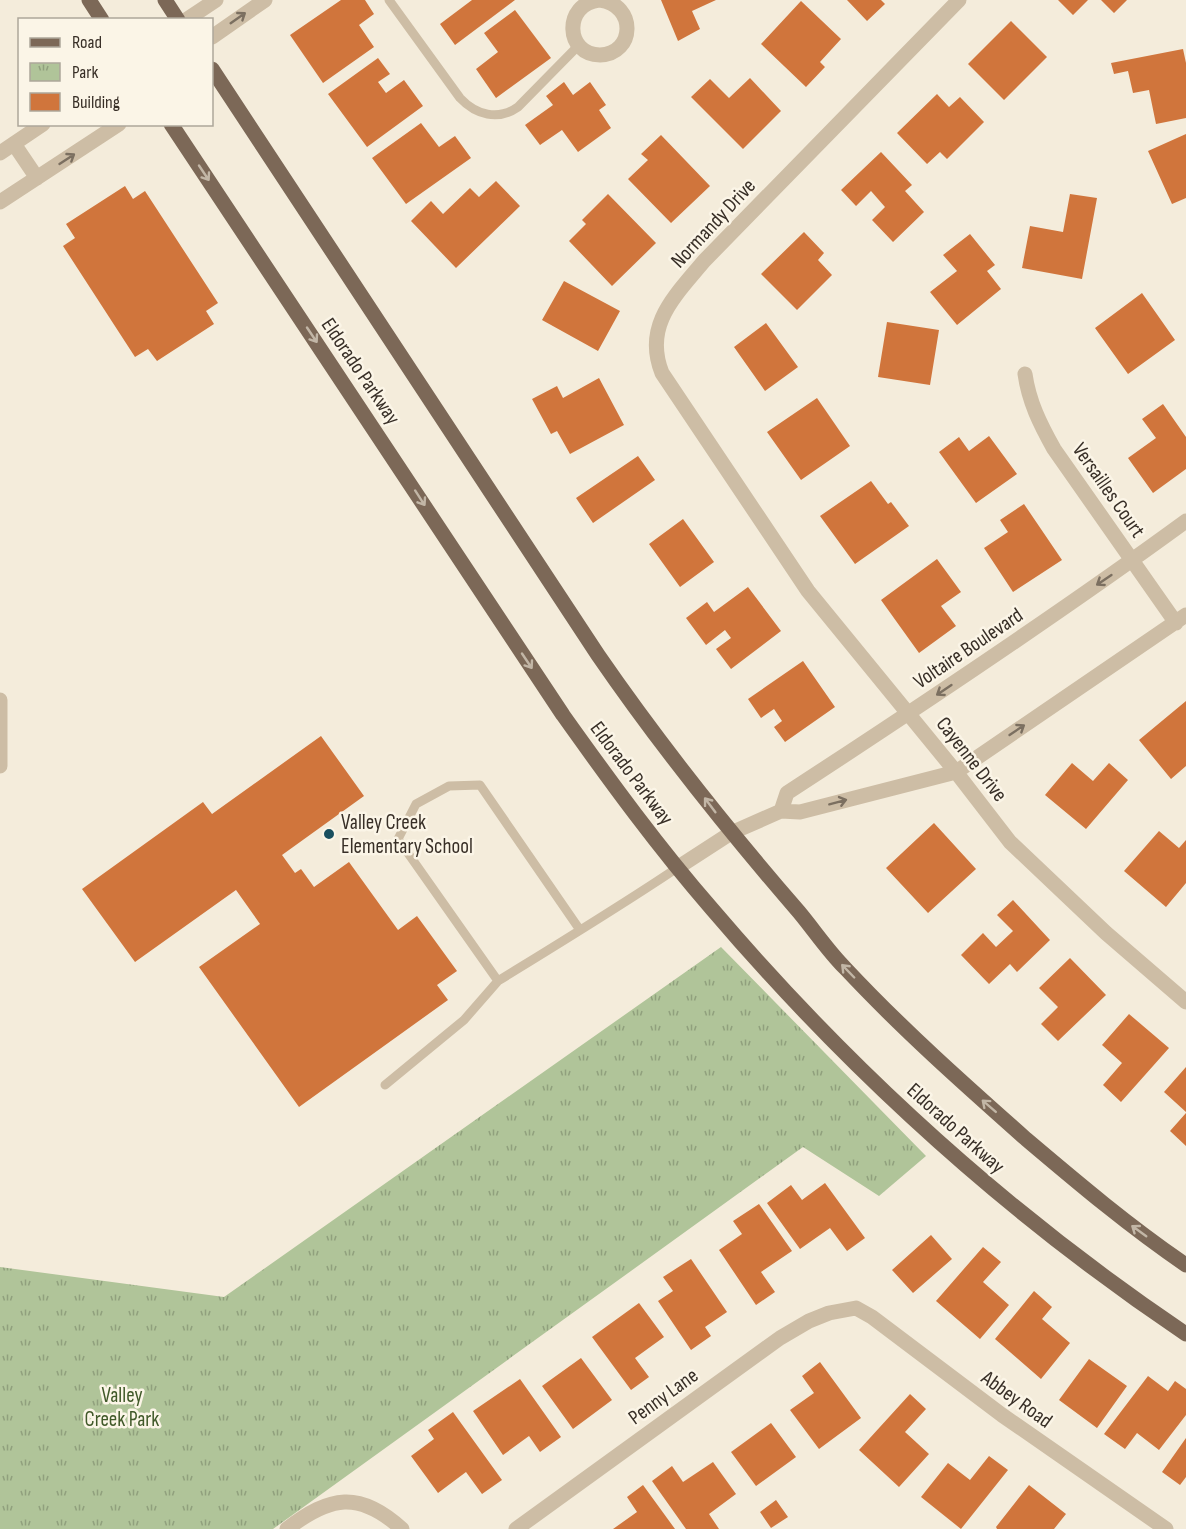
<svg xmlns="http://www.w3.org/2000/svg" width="1186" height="1529" viewBox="0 0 1186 1529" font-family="'Sofia Sans Condensed',sans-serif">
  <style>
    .park { fill: url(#park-tufts) }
    .building { fill: #d0753c }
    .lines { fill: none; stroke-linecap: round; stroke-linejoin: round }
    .service { stroke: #cdbda5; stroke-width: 9 }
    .minor { stroke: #cdbda5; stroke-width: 15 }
    .primary { stroke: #7c6857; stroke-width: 15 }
    .oneway { stroke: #7b6f60 }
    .oneway2 { stroke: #c2b6a6 }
    .poi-dot { fill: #194f5e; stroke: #fbf5e7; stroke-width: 2 }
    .labels { text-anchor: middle; stroke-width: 5; stroke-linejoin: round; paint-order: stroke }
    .street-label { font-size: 21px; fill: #382f27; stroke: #fbf5e7 }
    .poi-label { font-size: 21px; fill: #382f27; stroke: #fbf5e7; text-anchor: start }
    .park-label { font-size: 21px; fill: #405929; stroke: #fbf5e7 }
  </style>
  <defs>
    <pattern id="park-tufts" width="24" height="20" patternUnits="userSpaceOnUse" patternTransform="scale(1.5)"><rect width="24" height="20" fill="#b0c499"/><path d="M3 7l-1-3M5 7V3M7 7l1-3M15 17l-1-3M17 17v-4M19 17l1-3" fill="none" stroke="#90a07d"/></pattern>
  </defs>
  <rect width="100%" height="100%" fill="#f4ecdb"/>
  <path class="park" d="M721 947 926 1156 879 1196 803 1147 273 1529H0V1267L224 1297Z"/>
  <path class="building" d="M341 0H365L374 14 359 25 374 47 323 83 290 35Z
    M472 0H515L455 45 440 24Z
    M661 0H716L692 11 700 29 678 41Z
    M847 0H881L885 4 867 21Z
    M1058 0H1088L1073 15Z
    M1101 0H1127L1114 13Z
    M801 1 841 39 820 62 825 67 806 87 761 44Z
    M515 10 551 58 496 98 476 69 498 52 484 33Z
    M1011 21 1047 57 1004 100 968 64Z
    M1183 49 1186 63V118L1156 124 1149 90 1133 93 1128 71 1114 74 1111 63Z
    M378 58 390 74 378 82 386 93 404 80 423 106 367 147 328 94Z
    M750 78 781 111 743 149 691 97 710 79 729 98Z
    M564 82 573 95 590 82 606 105 599 110 611 128 578 152 562 130 540 145 525 125 553 105 546 96Z
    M937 94 949 107 960 97 984 122 947 159 940 152 927 164 897 133Z
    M421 123 439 147 455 136 471 158 406 204 372 158Z
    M1186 134V198L1172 204 1148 151Z
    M661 135 710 186 671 223 628 179 648 160 641 154Z
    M881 152 912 185 905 191 924 212 893 242 872 220 885 207 871 191 856 206 841 190Z
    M496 181 520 206 456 268 411 221 431 201 443 214 470 188 479 197Z
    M125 186 133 199 145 191 218 303 206 311 214 324 157 361 148 349 135 357 63 246 75 238 66 224Z
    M608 194 656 243 612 286 569 241 586 224 582 220Z
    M1070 194 1097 198 1082 279 1022 268 1030 226 1063 232Z
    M804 232 824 253 818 260 832 275 797 310 761 274Z
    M970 234 995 265 987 271 1001 289 957 325 930 292 957 271 943 255Z
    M564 281 620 311 598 351 542 320Z
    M1142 293 1175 340 1128 374 1095 328Z
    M887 322 939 330 930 385 878 377Z
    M766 323 798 367 765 391 734 347Z
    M599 378 624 425 570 454 557 431 551 434 532 399 557 386 563 398Z
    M817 398 850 446 801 480 767 432Z
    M1163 404 1186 437V469L1153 493 1128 458 1156 438 1142 419Z
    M989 436 1017 474 976 503 939 452 959 437 969 451Z
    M638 456 655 480 593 523 576 498Z
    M871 481 888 504 891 502 909 526 855 564 820 516Z
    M1024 504 1062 560 1013 592 984 548 1008 532 1000 520Z
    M683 519 714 562 680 587 649 544Z
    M937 559 961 592 941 606 956 626 919 653 881 600Z
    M748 587 781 631 731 669 716 649 731 638 725 630 706 645 686 618 707 602 714 612Z
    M803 661 835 707 785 742 774 727 782 721 774 709 761 718 748 699Z
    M1186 701V766L1171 779 1139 740Z
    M321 736 364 796 282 855 295 873 301 869 314 887 349 862 398 930 417 916 457 971 437 985 448 1000 299 1107 199 967 260 924 236 890 135 962 82 889 203 802 212 814Z
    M1072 763 1093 781 1109 763 1128 780 1086 829 1045 795Z
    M934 823 976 869 928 913 886 868Z
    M1159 831 1179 848 1186 840V883L1166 907 1124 871Z
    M1013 900 1050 940 1017 972 1010 964 989 984 961 955 983 933 996 947 1013 931 997 915Z
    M1070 958 1106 995 1058 1041 1041 1024 1058 1007 1039 988Z
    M1129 1014 1169 1048 1121 1102 1103 1085 1122 1063 1102 1045Z
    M1186 1067V1112L1164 1092Z
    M1186 1113V1146L1170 1131Z
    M825 1183 865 1238 847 1251 830 1228 800 1249 767 1203 791 1185 802 1200Z
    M759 1204 792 1251 761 1272 775 1292 756 1305 719 1250 742 1234 733 1221Z
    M931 1235 952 1259 913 1293 892 1270Z
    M983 1247 1001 1262 983 1282 1009 1305 980 1339 936 1301Z
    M691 1259 727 1312 705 1327 711 1336 691 1350 658 1301 673 1291 663 1277Z
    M1034 1291 1052 1307 1042 1319 1070 1343 1041 1379 995 1339Z
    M639 1303 664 1337 635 1358 649 1377 631 1390 592 1337Z
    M581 1358 612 1400 573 1429 542 1386Z
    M1089 1359 1127 1386 1097 1428 1059 1400Z
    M820 1362 861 1418 819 1449 790 1410 814 1393 802 1376Z
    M1148 1376 1168 1391 1175 1381 1186 1389V1415L1159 1450 1137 1433 1125 1449 1104 1434Z
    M520 1379 561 1437 540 1452 529 1436 503 1455 473 1411Z
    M910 1394 926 1409 905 1432 929 1454 899 1487 859 1450Z
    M453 1412 502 1480 482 1494 466 1472 438 1493 411 1456 434 1439 428 1430Z
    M771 1423 796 1457 756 1486 731 1452Z
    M1186 1438V1477L1180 1485 1162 1472Z
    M989 1456 1008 1470 961 1529 921 1497 948 1463 970 1480Z
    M713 1462 736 1494 709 1514 719 1529H686L652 1481 672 1466 683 1482Z
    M643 1485 675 1529H613L637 1512 627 1497Z
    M1029 1485 1066 1514 1054 1529H997L996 1527Z
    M776 1500 788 1517 771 1528 760 1512Z"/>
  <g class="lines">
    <path class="service" d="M389 0 460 98C476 115 498 121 518 107L579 45
      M580 930 480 785 449 786 416 804 398 839 498 981C558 944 619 907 677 868
      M385 1085 464 1020 498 981"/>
    <path class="minor" d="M599 0C563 4 565 55 600 55 635 54 637 5 600 0
      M959 0 704 261C675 296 643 325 662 373L808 591 956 772 1010 842 1106 933 1186 1002
      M186 20 216 0
      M212 37 265 0
      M14 144 37 178
      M0 153 43 124
      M0 202 119 124
      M1025 374C1029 402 1040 424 1054 449L1176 623
      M0 700V766
      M781 811 787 793C922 705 1056 616 1186 521
      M677 868 731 833 781 811 800 812 956 772 1186 615
      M287 1529C330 1496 359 1490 402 1529
      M516 1529 780 1338 809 1321 829 1313 856 1308 872 1317 1002 1415 1166 1529"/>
    <path class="primary" d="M89 0 102 20
      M165 0 178 20
      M212 69 598 655C660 745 728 830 799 912 814 930 828 951 845 968 902 1029 964 1084 1026 1139 1078 1183 1130 1227 1186 1265
      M171 124 563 715C610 781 658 847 712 909 850 1071 1009 1215 1186 1334"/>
  </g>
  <defs><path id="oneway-shaft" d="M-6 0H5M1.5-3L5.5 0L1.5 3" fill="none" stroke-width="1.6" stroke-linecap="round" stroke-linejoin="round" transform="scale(1.5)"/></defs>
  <g class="oneway">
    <use href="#oneway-shaft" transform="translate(238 18) rotate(-35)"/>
    <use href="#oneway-shaft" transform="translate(67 159) rotate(-33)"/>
    <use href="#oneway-shaft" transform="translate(1104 580) rotate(146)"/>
    <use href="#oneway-shaft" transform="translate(944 690) rotate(146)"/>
    <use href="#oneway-shaft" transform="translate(1017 730) rotate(-34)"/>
    <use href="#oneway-shaft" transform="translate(838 802) rotate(-15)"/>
  </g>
  <g class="oneway2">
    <use href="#oneway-shaft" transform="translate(204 173) rotate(56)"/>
    <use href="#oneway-shaft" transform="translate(312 335) rotate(56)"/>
    <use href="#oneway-shaft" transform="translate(420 498) rotate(57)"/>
    <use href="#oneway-shaft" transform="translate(527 661) rotate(56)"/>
    <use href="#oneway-shaft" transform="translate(710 805) rotate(-127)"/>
    <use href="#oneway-shaft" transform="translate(848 971) rotate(-134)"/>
    <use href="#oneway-shaft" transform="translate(989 1106) rotate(-139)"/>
    <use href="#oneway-shaft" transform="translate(1139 1231) rotate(-144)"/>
  </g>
  <circle class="poi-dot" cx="329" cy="834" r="6"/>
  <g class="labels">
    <g class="street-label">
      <text transform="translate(713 223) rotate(-47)" y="7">Normandy Drive</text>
      <text transform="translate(361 371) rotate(56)" y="7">Eldorado Parkway</text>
      <text transform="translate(1109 490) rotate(55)" y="7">Versailles Court</text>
      <text transform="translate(968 648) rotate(-34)" y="7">Voltaire Boulevard</text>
      <text transform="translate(972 759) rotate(52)" y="7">Cayenne Drive</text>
      <text transform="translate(632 773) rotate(53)" y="7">Eldorado Parkway</text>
      <text transform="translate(956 1128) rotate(42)" y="7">Eldorado Parkway</text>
      <text transform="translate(663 1396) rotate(-36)" y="7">Penny Lane</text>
      <text transform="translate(1017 1399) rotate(36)" y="7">Abbey Road</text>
    </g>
    <g class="poi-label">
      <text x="341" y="829">Valley Creek<tspan x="341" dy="24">Elementary School</tspan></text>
    </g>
    <g class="park-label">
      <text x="122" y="1402">Valley<tspan x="122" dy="24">Creek Park</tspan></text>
    </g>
  </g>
  <rect x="18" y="18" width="195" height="108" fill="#fbf5e7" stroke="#ada69a" stroke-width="1.5"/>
  <rect x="30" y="38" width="30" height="9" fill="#7c6857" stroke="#ada69a" stroke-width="1.5"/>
  <text x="72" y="48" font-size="18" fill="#382f27">Road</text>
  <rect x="30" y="63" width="30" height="18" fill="url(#park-tufts)" stroke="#ada69a" stroke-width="1.5"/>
  <text x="72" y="78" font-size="18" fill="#382f27">Park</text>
  <rect x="30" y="93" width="30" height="18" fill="#d0753c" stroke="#ada69a" stroke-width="1.5"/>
  <text x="72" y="108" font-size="18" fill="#382f27">Building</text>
</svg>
